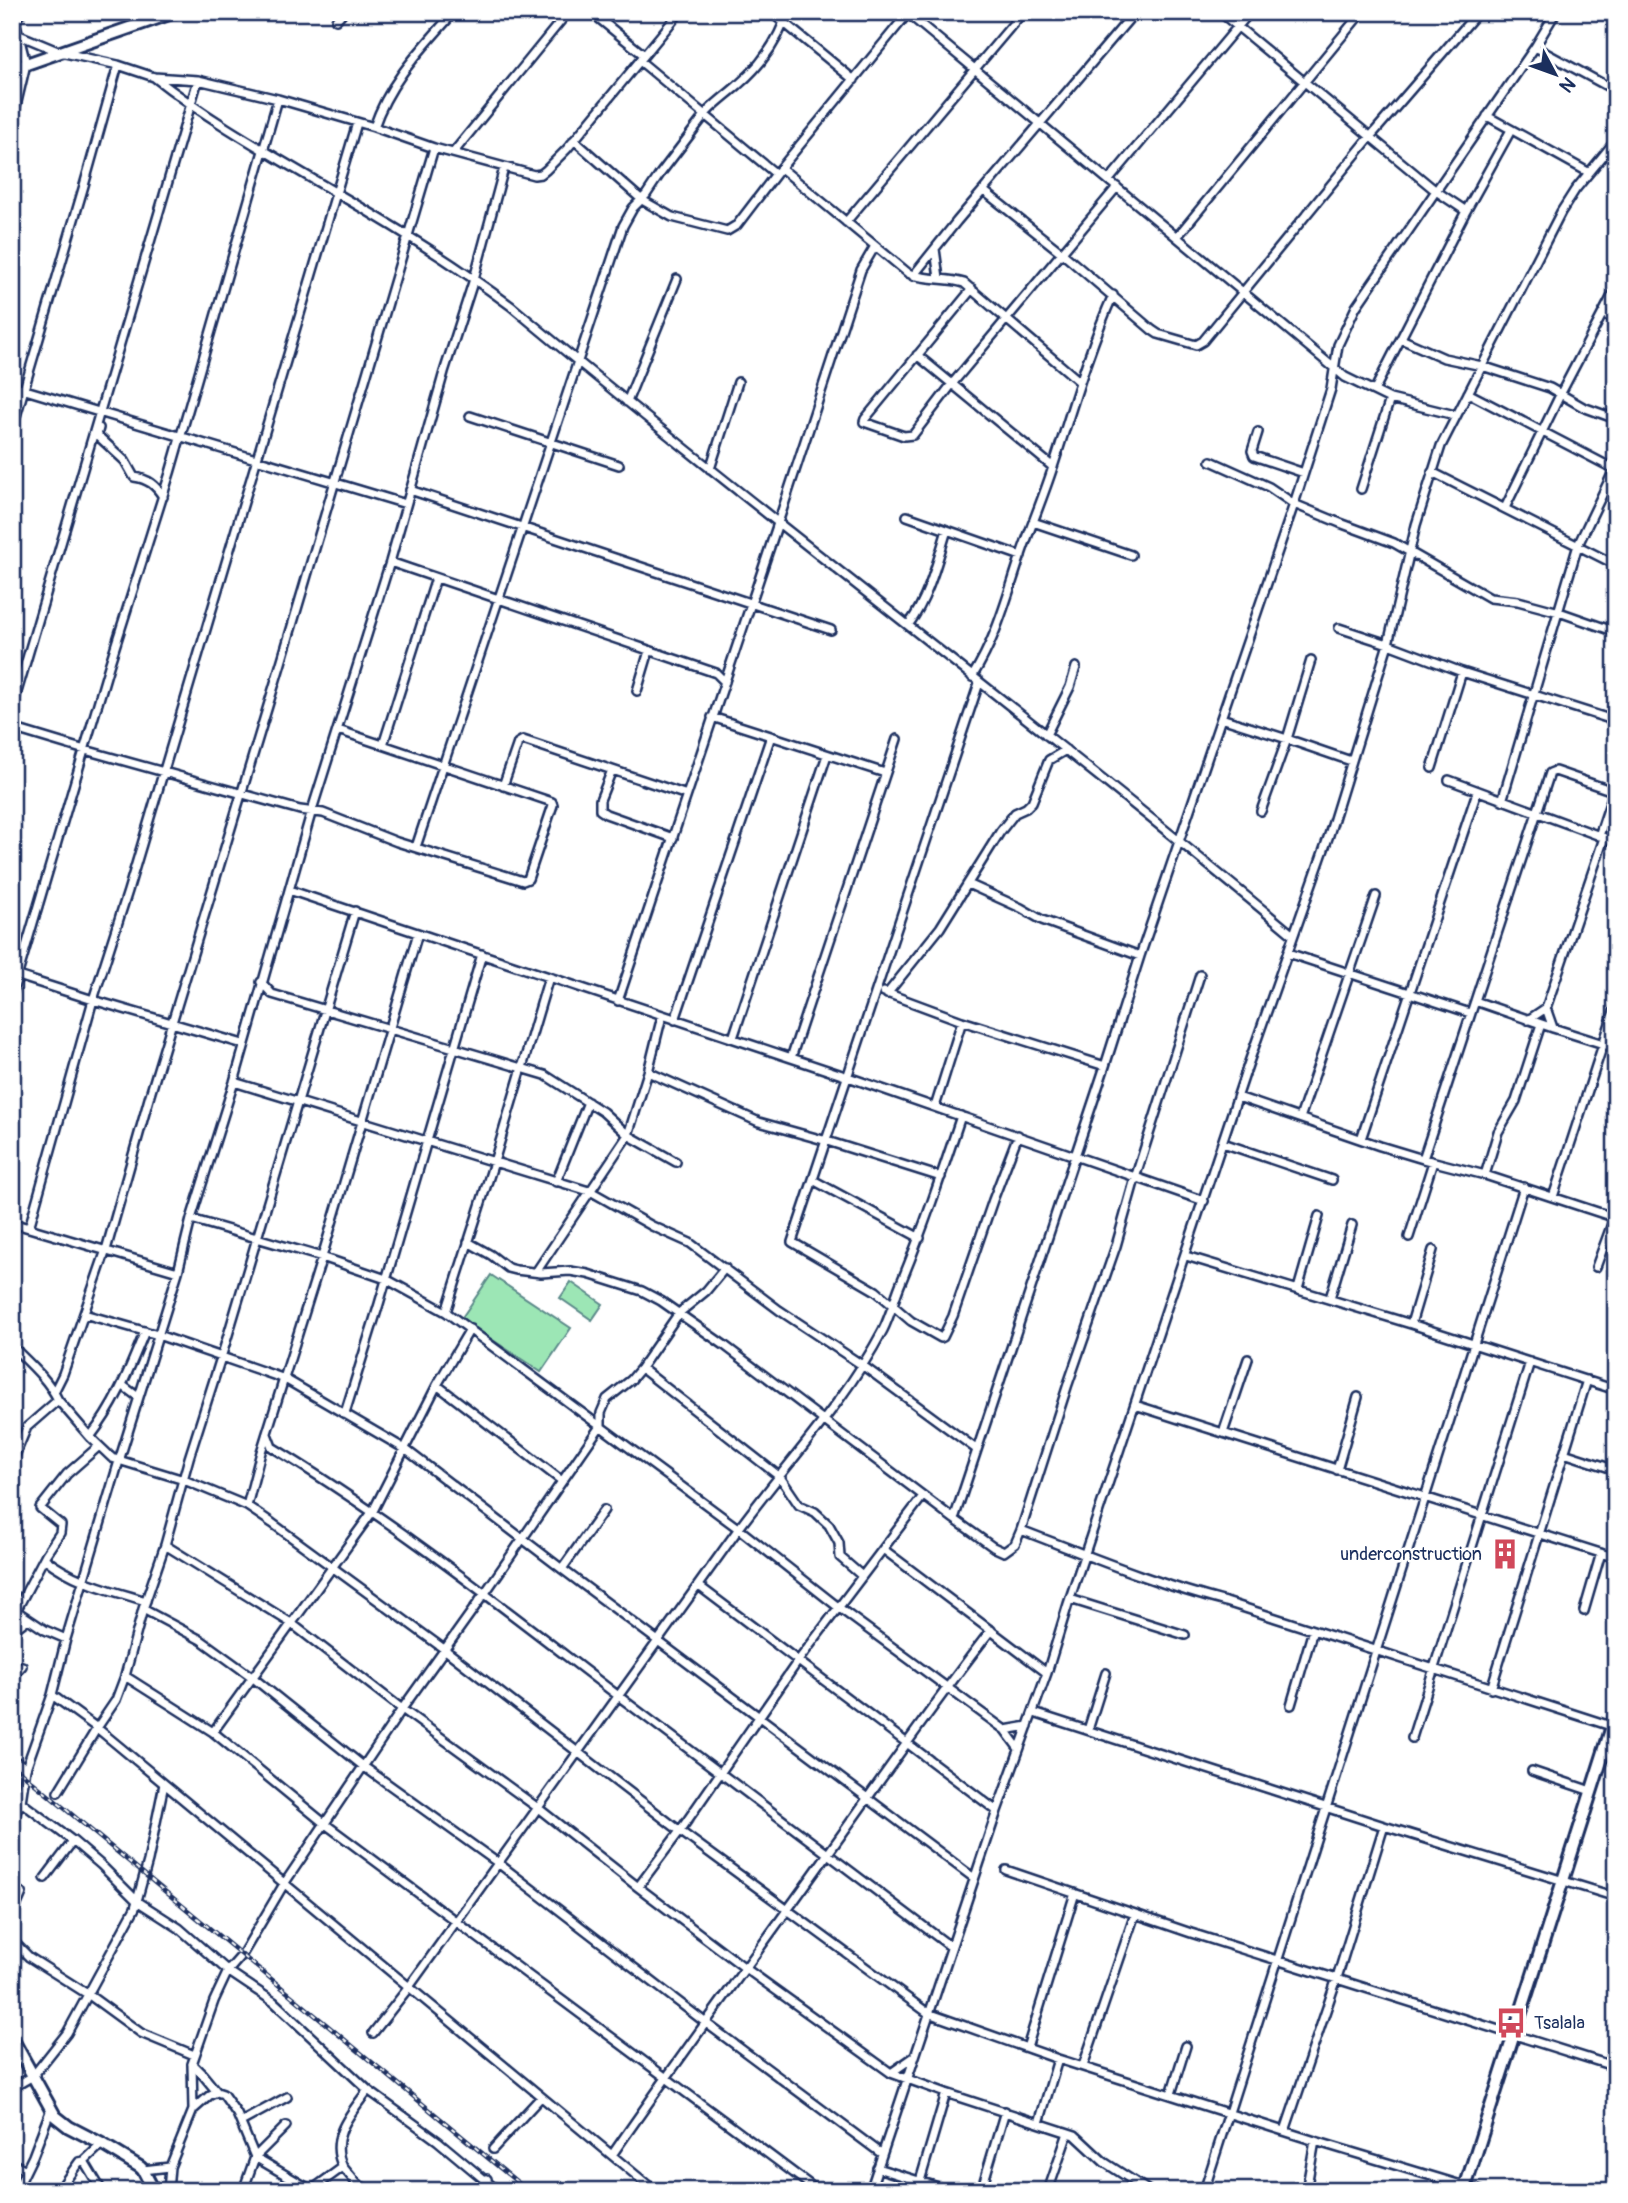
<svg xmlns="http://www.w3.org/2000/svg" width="1628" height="2203" viewBox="0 0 1628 2203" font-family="Pangolin,sans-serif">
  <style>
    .green { fill: #9ce6b5; stroke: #5c8a8a; stroke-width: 2 }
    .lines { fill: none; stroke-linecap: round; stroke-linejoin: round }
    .street-casing { stroke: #1b2f5e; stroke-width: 12 }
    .secondary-casing { stroke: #1b2f5e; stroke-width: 16 }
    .street { stroke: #fff; stroke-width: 7 }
    .secondary { stroke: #fff; stroke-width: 10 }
    .rail-casing { stroke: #1b2f5e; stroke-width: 4.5 }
    .rail { stroke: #fff; stroke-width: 2; stroke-dasharray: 5; stroke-linecap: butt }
    .labels { text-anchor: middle; stroke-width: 5; stroke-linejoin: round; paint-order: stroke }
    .poi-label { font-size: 18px; fill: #1b2f5e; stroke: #fff; text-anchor: end }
  </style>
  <rect width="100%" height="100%" fill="#fff"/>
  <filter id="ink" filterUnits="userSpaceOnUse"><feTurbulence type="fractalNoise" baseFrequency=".0143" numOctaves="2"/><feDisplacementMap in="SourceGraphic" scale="14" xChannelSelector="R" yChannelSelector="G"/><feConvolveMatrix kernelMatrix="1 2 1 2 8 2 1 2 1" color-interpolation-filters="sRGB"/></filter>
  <g filter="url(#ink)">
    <path class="green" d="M491 1275 571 1328 541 1372 461 1319Z
      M571 1282 603 1304 592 1320 560 1298Z"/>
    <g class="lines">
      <g class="street-casing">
        <path id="street" d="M591 12 644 55
          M771 12 854 80
          M906 12 1345 377 1390 399 1455 415
          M1220 12 1436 191 1466 211
          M336 20 343 12
          M12 32 60 52 118 65 154 77 198 80 278 99 374 127 434 148 534 175 541 174 546 170 567 149 680 12
          M1535 47 1616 91
          M640 61 776 174
          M154 77C210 121 272 155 333 191 394 226 455 264 511 306 768 521 1037 721 1293 935
          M1487 116 1588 172
          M12 123 26 64 16 24 17 18 22 12
          M374 127C390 80 422 49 454 12
          M574 140 642 200 672 217 727 231 737 225 776 174 909 12
          M453 153 568 12
          M781 168 908 273C925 281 946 277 964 283L1079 381
          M1109 180 1250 12
          M984 191 1062 253 1152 330 1158 334 1196 345 1203 341 1370 137 1478 12
          M846 222 1023 12
          M1177 237 1362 12
          M935 249 939 278
          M913 276 957 221 1135 12
          M972 289 865 419 864 422 904 436 913 435 952 384 1117 187
          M1603 313 1616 321
          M1401 339 1444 358 1482 366 1550 388 1583 407 1616 419
          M917 355 1053 467
          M12 386 406 504
          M1374 391 1466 211 1511 130
          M1468 393 1616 470
          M627 402 677 279
          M470 416 619 465
          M99 428 97 435 125 461 134 477C148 479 156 485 163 497
          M12 430 85 182 118 65
          M1258 432 1252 451 1254 456 1304 473
          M1211 461 1269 487 1294 504 1340 523 1394 543 1490 598 1518 601 1559 612 1616 632
          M710 469 738 382
          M1432 472 1616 565
          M1361 489 1390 399
          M410 490 831 630
          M1505 508 1561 393 1616 288
          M907 516 1021 556
          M1033 522 1131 555
          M390 562 716 673 725 682
          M909 624C929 597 937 562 947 530
          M1339 628 1388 644 1462 672 1616 721
          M972 677C996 639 1006 600 1020 558 1030 528 1043 498 1053 467 1072 409 1088 351 1113 295
          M979 683 792 1242 876 1291 911 1321 941 1338 943 1337 953 1316 993 1200 1018 1135
          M637 691 649 651
          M12 709 198 80
          M712 717 885 773
          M1221 718 1287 739 1311 660
          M12 728 85 750 300 810 323 813 397 842 523 881 528 879 553 805 552 802 338 730
          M1046 735 1070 687 1076 667
          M383 745 436 578
          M1432 768 1462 672
          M612 770 600 800V810L606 814 673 838
          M1449 780 1616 842
          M503 786 518 743 523 740 687 795
          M1502 801 1578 545 1614 470
          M1261 811 1287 739 1351 761
          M1599 836 1616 785
          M416 847 623 226 633 208 646 195 660 174 708 111C718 101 728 94 738 85 758 68 774 47 784 22
          M968 884 1021 908 1042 920 1140 956
          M289 890 848 1077 1204 1201
          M1288 953 1470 1013
          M12 974 93 1000 243 1044
          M261 982 272 994 545 1075 603 1112 628 1135 676 1162
          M884 992 962 1021 1105 1066
          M12 994 109 666 170 473 278 99
          M887 994 940 928 1000 832 1015 813 1026 808 1032 802 1049 760 1066 750
          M618 1001 778 523 861 270 875 246
          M1475 1001 1553 1028 1616 1048
          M675 1020 771 736
          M1528 1020 1546 1008
          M1553 1028 1546 1008 1604 838
          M733 1038 827 755
          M791 1058 897 739
          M648 1072 759 1122 827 1141 941 1177
          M234 1082 592 1192 652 1226 690 1243 779 1310 862 1365 976 1449
          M1238 1097 1380 1146 1423 1159 1485 1175 1616 1218
          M935 1107 962 1021
          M1300 1118 1376 896
          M1361 1139 1477 792
          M1223 1143 1332 1180
          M1423 1159 1550 773 1555 771 1613 791
          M1485 1175 1498 1132 1516 1101 1541 1024
          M813 1180 920 1238
          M556 1182 588 1102
          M1553 1197 1616 1005
          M191 1219 322 1257 386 1279 446 1312 739 1529 838 1607 1005 1730 1019 1749
          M12 1223 178 1272
          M29 1228 93 1000 128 891 357 123
          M1409 1237 1433 1162
          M468 1242 491 1255 508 1268 516 1270 541 1273 570 1271 588 1274 642 1291 661 1301 724 1345 954 1519 993 1547 1004 1552 1015 1544 1021 1530 1068 1384 1116 1246 1136 1175 1200 975
          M1186 1256 1411 1324 1616 1390
          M1596 1267 1616 1213
          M536 1272 628 1135 648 1072 662 1016
          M1298 1289 1319 1216
          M1330 1298 1352 1225
          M446 1312 494 1162 549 977
          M84 1314 158 1335 285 1379 405 1449 562 1569 974 1878
          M1411 1324 1433 1250
          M12 1346C28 1362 48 1379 58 1400L90 1437 112 1458 184 1480 247 1506 272 1523 444 1649 680 1831 928 2013 1058 2059 1315 2141 1481 2191
          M641 1368 780 1477 799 1505 815 1512 829 1525 839 1543 840 1557 862 1576
          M122 1385 138 1397
          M437 1385 562 1481
          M54 1392 63 1374 106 1250 150 1095 281 663 434 148
          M1135 1405 1616 1558
          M345 1413 379 1304 482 954
          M1223 1433 1248 1359
          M267 1434 272 1447C398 1523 512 1615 629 1704 736 1786 844 1865 951 1947
          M90 1437C116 1404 129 1370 145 1331
          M1564 1453 1616 1470
          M12 1463 27 1427 58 1400
          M1337 1470 1358 1397
          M247 1506 261 1452 322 1257 418 933
          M954 1519 1105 1066 1140 956 1294 504 1331 389 1338 345 1356 307 1535 47 1556 12
          M1021 1530C1089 1556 1156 1584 1226 1602L1614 1727
          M165 1545 291 1623 402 1709 538 1808 638 1887 745 1968 891 2073 946 2093 1075 2135 1104 2162 1149 2191
          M883 1549 1047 1673
          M44 1558C74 1582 110 1590 146 1601
          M562 1569 604 1510
          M699 1586 997 1811
          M1070 1599 1185 1635
          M12 1608 45 1630 66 1639
          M143 1609 201 1640 252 1677 363 1766 498 1863 706 2023 882 2154
          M16 1611 46 1554 60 1533 61 1525 40 1508 67 1474 99 1446
          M1584 1611 1601 1553
          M12 1631 28 1619
          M125 1676 213 1732 324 1823 818 2191
          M12 1677 22 1666
          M1491 1689 1587 1380
          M52 1695 97 1728 655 2191
          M1291 1705 1313 1630
          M1034 1713 1384 1826 1616 1897
          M1005 1730 1028 1726
          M1088 1730 1106 1673
          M213 1732 373 1511 437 1385 470 1329
          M1412 1738 1530 1362
          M12 1759 26 1768
          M1532 1771 1591 1791
          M58 1792 97 1728 116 1700 125 1676 143 1609 165 1545 189 1458 225 1345 355 911
          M12 1796 21 1802 12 1820
          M1006 1870 1191 1933 1616 2067
          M45 1878 73 1841
          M638 1887 680 1831 798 1661 923 1496
          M12 1888 22 1893 12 1916
          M12 1940 29 1957 89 1995 141 2033 194 2055
          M373 2033 409 1987C519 1835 628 1683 737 1531 786 1464 844 1404 883 1330 890 1316 894 1300 900 1285 923 1230 942 1173 961 1116
          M1027 2048 1075 1893
          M192 2064 203 2075 217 2092
          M1083 2066 1135 1914
          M891 2073 914 2057
          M12 2088 33 2076 67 2033 135 1908 148 1861 164 1784
          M1171 2094 1186 2046
          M193 2110 210 2095 217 2092 223 2094 237 2114 255 2157 313 2191
          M241 2122 287 2097
          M1039 2123 1058 2059
          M1285 2131 1337 1978 1384 1826
          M493 2149 541 2097
          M612 2155C669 2072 729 1991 788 1909 856 1816 920 1721 991 1630
          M84 2161 102 2191
          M12 2163 26 2170
          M343 2167 357 2184 358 2191
          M877 2168 951 2191
          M143 2170 170 2167 193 2110 192 2064 214 2001 228 1971 242 1955 284 1884 402 1709 485 1593 601 1425V1413L607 1399 631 1380 641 1368 679 1313 706 1291 725 1268
          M920 2181 946 2093
          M64 2183 79 2162 84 2161 102 2144
          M357 2184 371 2191
          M16 2191 33 2156 51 2109
          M168 2191 170 2167
          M243 2191 255 2157 286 2126
          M310 2191 343 2167C328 2138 351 2113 368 2090
          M476 2191 487 2179
          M498 2191 438 2141 368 2090 274 2002 228 1971 179 1928 137 1901 101 1865 73 1841 21 1802 26 1768 52 1695 66 1639 119 1461 178 1272 191 1219 234 1082 312 810 390 562 444 372 474 279 504 168
          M870 2191 997 1811 1047 1673 1068 1604 1248 1065 1329 835 1388 644 1416 525 1441 446 1561 212 1575 190 1616 140
          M981 2191 1005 2111
          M1048 2191 1068 2133
          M1204 2191 1524 1187
          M1306 2191 1315 2141"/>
      </g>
      <g class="secondary-casing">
        <path id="secondary" d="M12 69 175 12
          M12 2038 55 2116 69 2127 102 2144 140 2167 143 2170 154 2191
          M1464 2191 1616 1714"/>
      </g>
      <use href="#street" class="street"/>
      <use href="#secondary" class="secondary"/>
      <g class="rail-casing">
        <path id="rail" d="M12 1765 528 2191"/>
      </g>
      <use href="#rail" class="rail"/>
    </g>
  </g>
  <defs>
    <g id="building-bare" transform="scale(2.415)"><path d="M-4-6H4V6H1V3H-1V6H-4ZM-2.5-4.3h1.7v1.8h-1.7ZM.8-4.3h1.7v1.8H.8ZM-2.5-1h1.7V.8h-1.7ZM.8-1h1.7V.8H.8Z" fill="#d1495b" stroke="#fff" stroke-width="2.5" paint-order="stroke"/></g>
    <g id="bus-bare" transform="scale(2.415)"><path d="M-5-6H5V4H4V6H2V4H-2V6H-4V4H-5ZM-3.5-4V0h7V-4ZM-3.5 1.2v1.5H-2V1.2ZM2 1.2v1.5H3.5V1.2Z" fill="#d1495b" stroke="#fff" stroke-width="2.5" paint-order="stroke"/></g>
  </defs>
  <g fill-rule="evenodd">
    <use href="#building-bare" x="1505" y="1554"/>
    <use href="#bus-bare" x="1511" y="2023"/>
  </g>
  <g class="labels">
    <g class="poi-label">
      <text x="1482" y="1560">underconstruction</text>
      <text x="1534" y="2029" text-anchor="start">Tsalala</text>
    </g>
  </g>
  <rect width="1628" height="2203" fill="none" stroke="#fff" stroke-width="42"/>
  <rect x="21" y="21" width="1586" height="2161" fill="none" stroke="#1b2f5e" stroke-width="2.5" filter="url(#ink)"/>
  <g transform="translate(1555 74) rotate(131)" stroke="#ffffff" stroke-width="5" paint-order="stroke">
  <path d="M0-5L12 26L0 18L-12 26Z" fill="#1b2f5e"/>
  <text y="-10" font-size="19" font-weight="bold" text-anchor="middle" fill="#1b2f5e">N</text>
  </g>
</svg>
